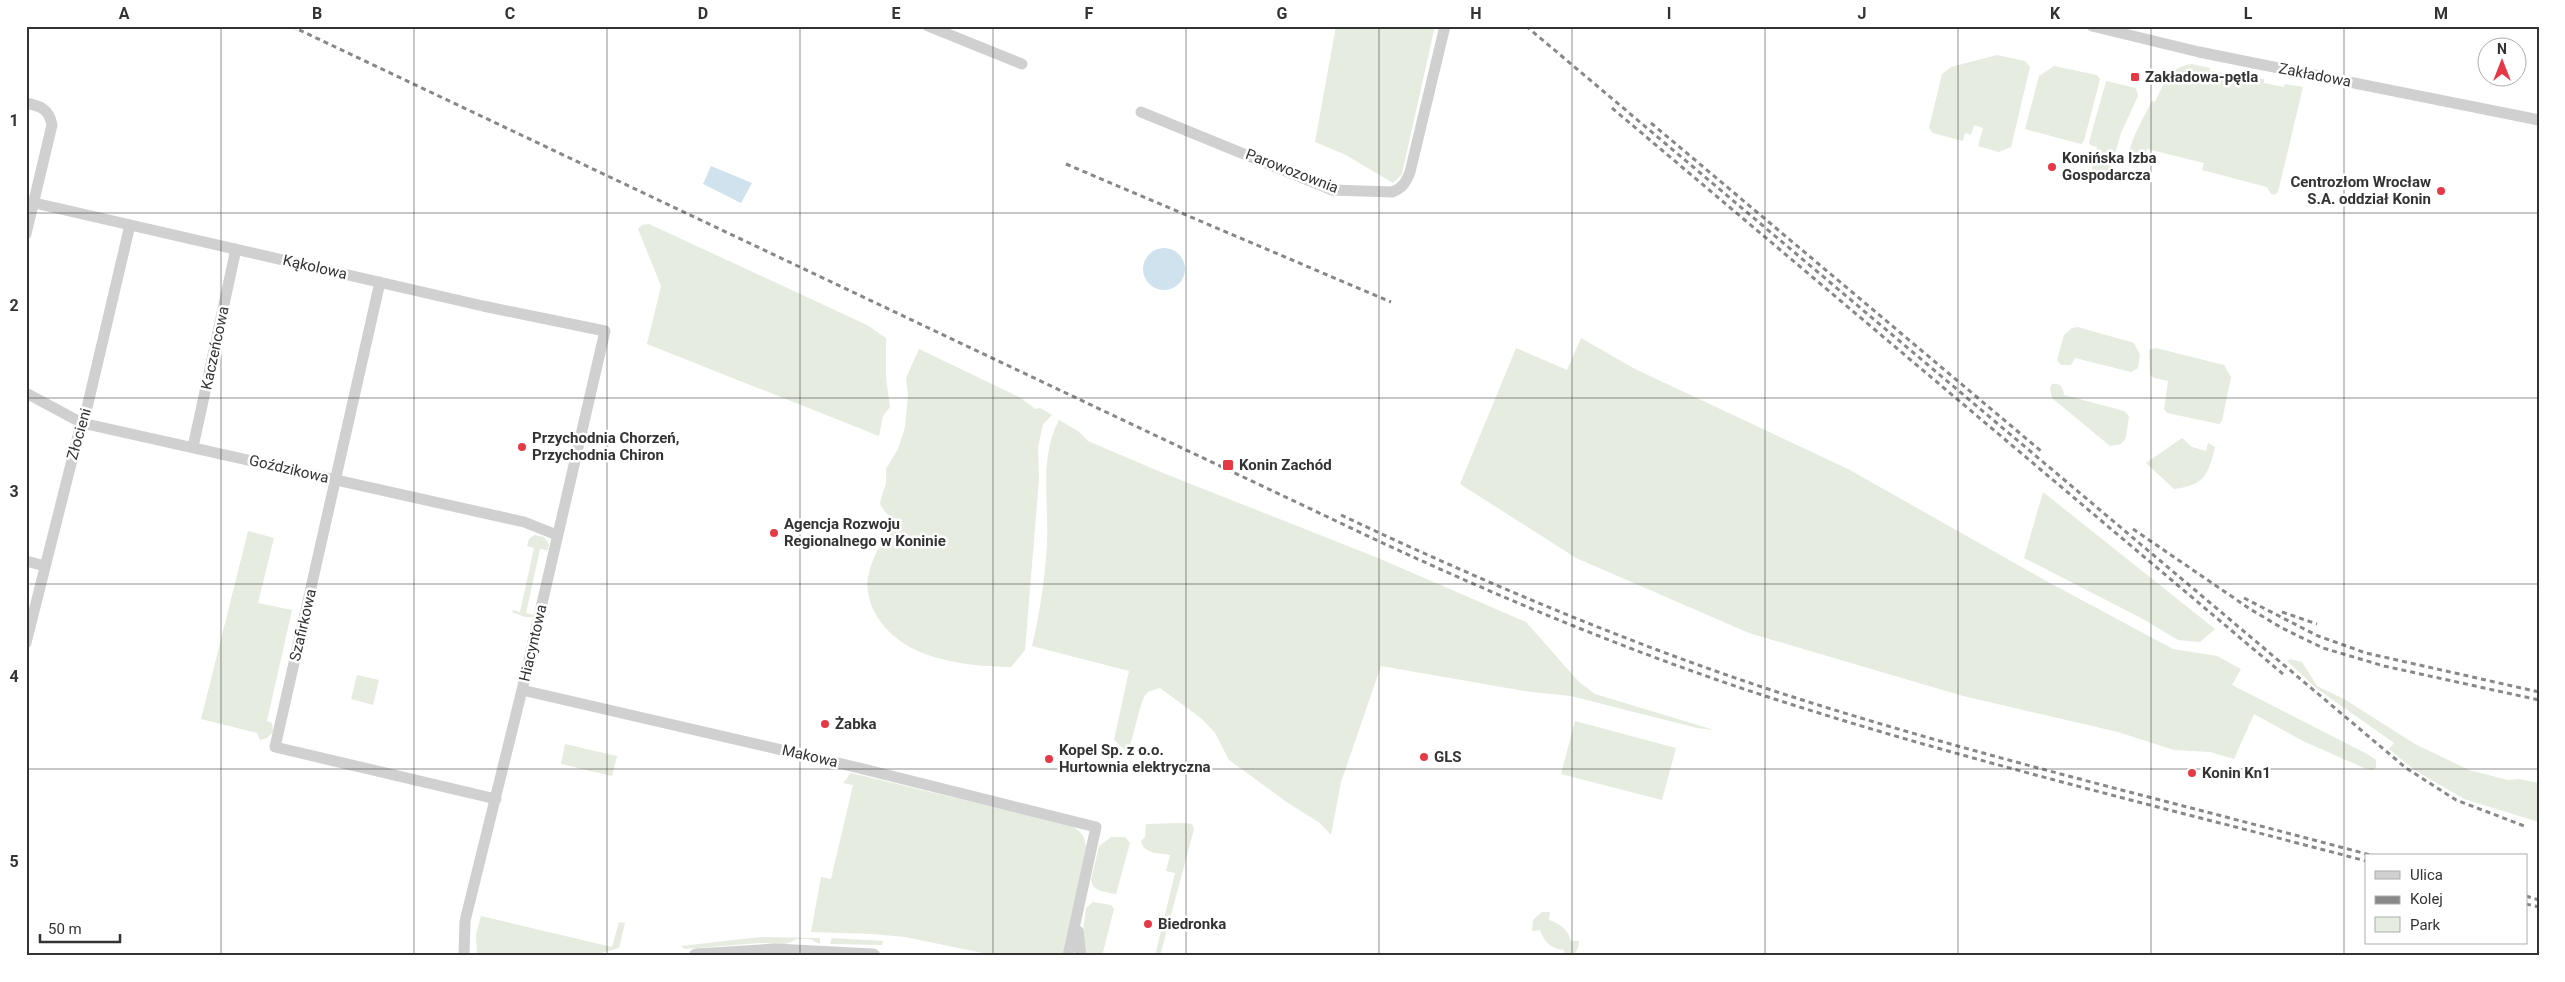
<svg xmlns="http://www.w3.org/2000/svg" width="2565" height="982" viewBox="0 0 2565 982" font-family="Roboto,sans-serif">
  <style>
    .green { fill: #e6ecdf }
    .water { fill: #cfe2ee }
    .lines { fill: none; stroke-linecap: round; stroke-linejoin: round }
    .minor { stroke: #d0d0d0; stroke-width: 11 }
    .tertiary { stroke: #d0d0d0; stroke-width: 15 }
    .rail { stroke: #888; stroke-width: 3; stroke-dasharray: 5 4; stroke-linecap: butt }
    .grid { fill: none; stroke: #333; stroke-width: 1; stroke-opacity: 0.55 }
    .poi-dot { fill: #e63946; stroke: #fff; stroke-width: 2 }
    .labels { text-anchor: middle; stroke-width: 5; stroke-linejoin: round; paint-order: stroke }
    .street-label { font-size: 15px; fill: #333; stroke: #fff }
    .poi-label { font-size: 15px; font-weight: bold; fill: #333; stroke: #fff; text-anchor: start }
    .neatline { fill: none; stroke: #333; stroke-width: 2 }
    .grid-label { font-size: 16px; text-anchor: middle; font-weight: bold; fill: #333 }
  </style>
  <rect width="100%" height="100%" fill="#fff"/>
  <path class="green" d="M1336 26H1435L1402 174 1393 183 1346 155 1315 142Z
    M1997 55 2025 61 2030 67 2011 147 1999 152 1978 146 1983 128 1974 125 1971 135 1965 133 1963 141 1933 133 1929 128 1942 74 1951 67Z
    M2192 64 2210 68 2209 71 2264 79V83L2284 87 2285 84 2303 87 2278 192 2275 195 2271 194 2267 187 2202 170 2204 163 2147 149 2143 162H2129C2125 149 2145 115 2152 101L2155 102C2165 82 2168 67 2192 64Z
    M2054 66 2097 75 2100 79 2084 141 2081 144 2025 129 2039 76Z
    M2106 81 2136 88 2138 96 2121 133 2108 177 2109 182 2090 177 2097 147 2090 145 2089 142Z
    M649 224 867 325 886 338V378L890 407 883 416 879 436 647 344 661 286 638 229 642 225Z
    M2078 327 2134 343 2140 355 2138 368 2131 372 2075 358 2071 365H2061L2057 360 2064 335 2072 328Z
    M1581 338 1635 369 1848 469 2048 582 2173 649 2217 656 2241 669 2232 685 2369 755 2376 760V767L2373 770 2364 768 2303 741 2254 714 2234 759 2210 752 2174 750 2118 732 1963 696 1749 633 1576 558 1460 484 1516 348 1567 370Z
    M2156 348 2224 365 2231 377 2222 421 2219 424 2167 413 2164 409 2168 381 2154 378 2150 375 2149 350Z
    M919 349 1021 398 1035 409 1040 408 1052 415 1043 424 1038 447 1039 479 1025 650 1011 667C964 666 901 660 875 613 869 602 865 585 869 573 872 561 879 543 889 537L891 528 897 522 885 512 880 504 881 498 886 484V469L898 449 905 427 908 395 906 378Z
    M2052 384C2061 383 2063 388 2064 395L2124 411 2129 416 2126 438 2121 444 2110 446 2052 398 2050 388Z
    M1059 420 1078 431 1088 441 1163 473 1378 558 1526 622 1579 682 1595 694 1714 730 1697 728 1571 696 1531 692 1381 666 1341 782 1331 835 1320 823 1288 803 1229 760 1215 733 1202 719 1160 688C1157 689 1151 690 1148 692 1139 699 1135 737 1127 752L1114 740 1129 671 1032 646C1040 613 1045 577 1047 544 1049 502 1039 457 1059 420Z
    M2182 438 2192 447 2206 451 2208 443 2215 447C2208 475 2205 485 2174 489L2146 463Z
    M2043 492 2215 629 2200 642 2178 640 2141 618 2024 558Z
    M248 531 274 538 258 603 292 610 267 721 272 723 273 732 267 738 260 740 257 733 201 719Z
    M534 535 544 537 549 544 548 550 540 549 526 613 533 615V617H525L512 612 513 610 520 612 534 548 527 546 529 539Z
    M2290 659 2302 662 2317 686 2344 699 2415 744 2469 770 2508 780 2519 779 2539 783V822L2464 799 2413 769 2389 749 2394 743 2316 688 2287 661Z
    M357 675 379 680 373 705 351 699Z
    M1575 721 1676 748 1662 800 1561 774Z
    M565 744 617 756 612 776 561 764Z
    M851 773 1072 826C1082 832 1085 837 1086 848L1064 956H997L905 937 872 934 811 932 821 877 831 879 853 785 843 783Z
    M1183 823 1192 824 1194 829 1160 956H1155L1175 873 1166 871 1170 855C1159 853 1143 854 1141 841L1145 837 1146 824Z
    M1111 837H1125L1130 843 1116 894C1106 892 1093 892 1091 880L1099 846Z
    M1093 902 1111 905 1114 909 1102 956H1086L1082 939 1086 908Z
    M1542 912H1550L1549 920C1561 924 1568 930 1571 941H1579C1579 951 1574 956 1565 956L1564 950C1551 949 1544 942 1540 930L1532 931 1533 920Z
    M481 916 612 947 619 922 625 923 619 948 591 956H477L476 934Z
    M760 937 820 938V944L810 939H797L786 944 760 943 685 949 681 946Z
    M832 938 883 941 882 945 830 944Z"/>
  <path class="water" d="M711 166 752 183 741 203 703 184Z
    M1143 269a21 21 0 1 1 42 0a21 21 0 1 1-42 0Z"/>
  <g class="lines">
    <path class="minor" d="M928 26 1022 64
      M2092 26 2199 52 2539 120
      M26 103C41 106 49 109 52 125L26 234
      M1141 112 1332 190 1392 192C1403 188 1406 182 1410 172L1445 26
      M26 201 483 306 605 331 522 690 465 921 464 956
      M380 282 275 747 496 799
      M26 393 82 423 524 522 557 535
      M193 447 236 249
      M26 561 45 566
      M26 643 79 432 86 412 130 225
      M522 690 851 766 1096 827 1068 956
      M1078 931 1081 956"/>
    <path class="tertiary" d="M696 956 775 951 873 956"/>
    <path class="rail" d="M291 26 1372 538C1490 593 1609 643 1732 685 1940 755 2155 805 2366 861
      M1526 26 2406 768 2456 800 2527 827
      M1612 108 2283 674
      M1651 123 2041 451
      M1066 164 1391 302
      M1341 515C1479 580 1618 639 1762 687 1963 753 2170 801 2374 856
      M2133 529 2250 609 2282 628 2323 648 2384 666 2539 700
      M2244 598 2318 636 2366 653 2539 692
      M2282 612 2317 624
      M2526 896 2539 900
      M2526 904 2539 907"/>
  </g>
  <path class="grid" d="M221 26V956M414 26V956M607 26V956M800 26V956M993 26V956M1186 26V956M1379 26V956M1572 26V956M1765 26V956M1958 26V956M2151 26V956M2344 26V956M26 213H2539M26 398H2539M26 584H2539M26 769H2539"/>
  <g class="poi-dot">
    <rect x="2130" y="72" width="10" height="10" rx="2.5"/>
    <circle cx="2052" cy="167" r="5"/>
    <circle cx="2441" cy="191" r="5"/>
    <circle cx="522" cy="447" r="5"/>
    <rect x="1222" y="459" width="12" height="12" rx="2.5"/>
    <circle cx="774" cy="533" r="5"/>
    <circle cx="825" cy="724" r="5"/>
    <circle cx="1424" cy="757" r="5"/>
    <circle cx="1049" cy="759" r="5"/>
    <circle cx="2192" cy="773" r="5"/>
    <circle cx="1148" cy="924" r="5"/>
  </g>
  <g class="labels">
    <g class="street-label">
      <text transform="translate(2315 75) rotate(11)" y="5">Zakładowa</text>
      <text transform="translate(1292 171) rotate(21)" y="5">Parowozownia</text>
      <text transform="translate(315 267) rotate(13)" y="5">Kąkolowa</text>
      <text transform="translate(215 348) rotate(-78)" y="5">Kaczeńcowa</text>
      <text transform="translate(79 434) rotate(-74)" y="5">Złocieni</text>
      <text transform="translate(289 469) rotate(13)" y="5">Goździkowa</text>
      <text transform="translate(303 625) rotate(-77)" y="5">Szafirkowa</text>
      <text transform="translate(533 643) rotate(-77)" y="5">Hiacyntowa</text>
      <text transform="translate(810 756) rotate(13)" y="5">Makowa</text>
    </g>
    <g class="poi-label">
      <text x="2145" y="82">Zakładowa-pętla</text>
      <text x="2062" y="163">Konińska Izba<tspan x="2062" dy="17">Gospodarcza</tspan></text>
      <text x="2431" y="187" text-anchor="end">Centrozłom Wrocław<tspan x="2431" dy="17">S.A. oddział Konin</tspan></text>
      <text x="532" y="443">Przychodnia Chorzeń,<tspan x="532" dy="17">Przychodnia Chiron</tspan></text>
      <text x="1239" y="470">Konin Zachód</text>
      <text x="784" y="529">Agencja Rozwoju<tspan x="784" dy="17">Regionalnego w Koninie</tspan></text>
      <text x="835" y="729">Żabka</text>
      <text x="1059" y="755">Kopel Sp. z o.o.<tspan x="1059" dy="17">Hurtownia elektryczna</tspan></text>
      <text x="1434" y="762">GLS</text>
      <text x="2202" y="778">Konin Kn1</text>
      <text x="1158" y="929">Biedronka</text>
    </g>
  </g>
  <rect width="2565" height="982" fill="none" stroke="#ffffff" stroke-width="55"/>
  <rect x="2365" y="854" width="162" height="90" fill="#ffffff" stroke="#adadad"/>
  <rect x="2375" y="871" width="25" height="8" fill="#d0d0d0" stroke="#adadad"/>
  <text x="2410" y="880" font-size="15" fill="#333333">Ulica</text>
  <rect x="2375" y="896" width="25" height="8" fill="#888888" stroke="#adadad"/>
  <text x="2410" y="904" font-size="15" fill="#333333">Kolej</text>
  <rect x="2375" y="917" width="25" height="15" fill="#e6ecdf" stroke="#adadad"/>
  <text x="2410" y="930" font-size="15" fill="#333333">Park</text>
  <g transform="translate(2502 62)"><circle r="24" fill="#ffffff" stroke="#adadad"/>
  <path d="M0-4L9 19L0 12L-9 19Z" fill="#e63946"/>
  <text y="-8" font-size="14" font-weight="bold" text-anchor="middle" fill="#333333">N</text>
  </g>
  <path d="M40 934v8h80v-8" fill="none" stroke="#333333" stroke-width="2.5"/>
  <text x="48" y="934" font-size="15" fill="#333333" stroke="#ffffff" stroke-width="4" paint-order="stroke">50 m</text>
  <rect x="28" y="28" width="2510" height="926" class="neatline"/>
  <g class="grid-label">
    <text x="124" y="19">A</text>
    <text x="317" y="19">B</text>
    <text x="510" y="19">C</text>
    <text x="703" y="19">D</text>
    <text x="896" y="19">E</text>
    <text x="1089" y="19">F</text>
    <text x="1282" y="19">G</text>
    <text x="1476" y="19">H</text>
    <text x="1669" y="19">I</text>
    <text x="1862" y="19">J</text>
    <text x="2055" y="19">K</text>
    <text x="2248" y="19">L</text>
    <text x="2441" y="19">M</text>
    <text x="14" y="126">1</text>
    <text x="14" y="311">2</text>
    <text x="14" y="497">3</text>
    <text x="14" y="682">4</text>
    <text x="14" y="867">5</text>
  </g>
</svg>
